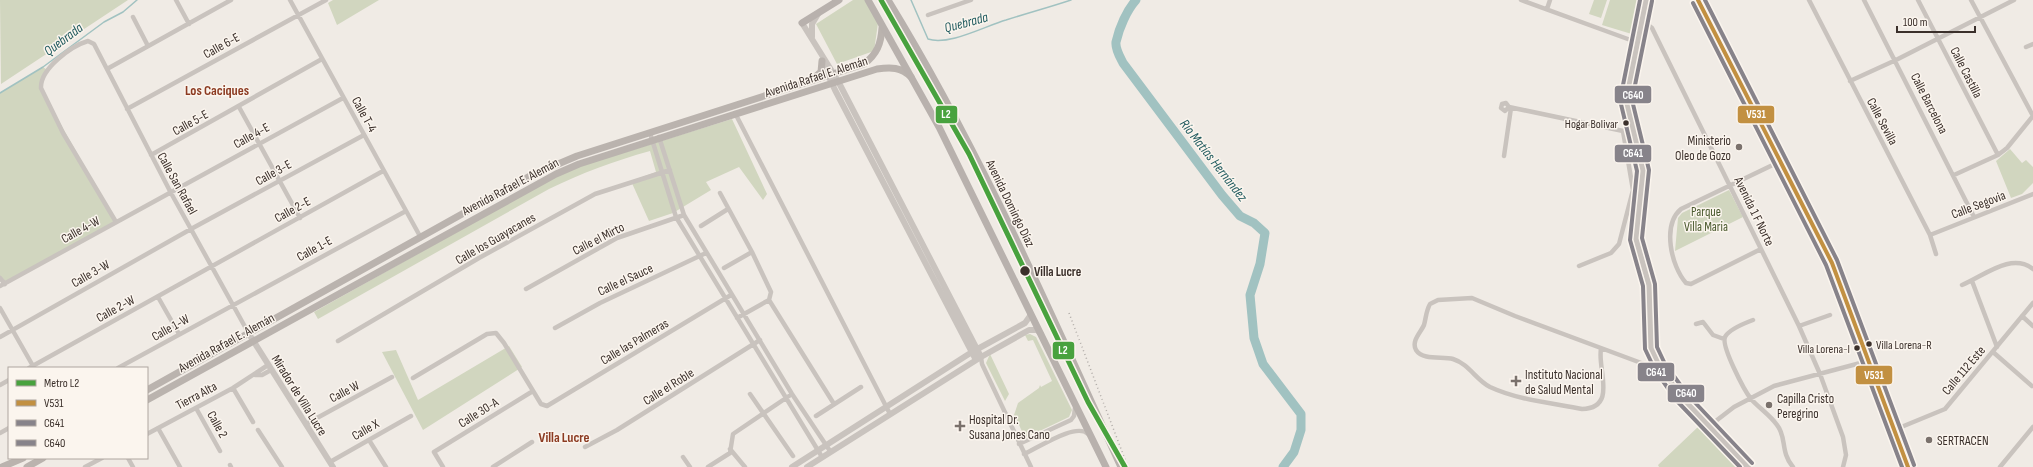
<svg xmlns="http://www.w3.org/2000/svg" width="2033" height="467" viewBox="0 0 2033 467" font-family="'Sofia Sans Condensed',sans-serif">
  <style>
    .green { fill: #d1d6bf }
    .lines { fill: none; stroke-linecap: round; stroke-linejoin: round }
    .stream { stroke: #a1c2c1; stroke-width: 1.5 }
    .river { stroke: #a1c2c1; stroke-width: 9 }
    .minor { stroke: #c9c3be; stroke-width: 4.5 }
    .tertiary { stroke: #c9c3be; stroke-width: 6 }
    .secondary { stroke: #bab3ae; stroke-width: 7 }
    .primary { stroke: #b8b1ad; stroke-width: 7 }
    .rail { stroke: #b1aca8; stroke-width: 1.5; stroke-dasharray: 1 3; stroke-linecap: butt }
    .bus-1-casing { stroke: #fbf5ee; stroke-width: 7 }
    .bus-2-casing { stroke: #fbf5ee; stroke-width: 7 }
    .bus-3-casing { stroke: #fbf5ee; stroke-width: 7 }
    .bus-1 { stroke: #c29041; stroke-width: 4 }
    .bus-2 { stroke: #87838a; stroke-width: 4 }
    .bus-3 { stroke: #87838a; stroke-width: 4 }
    .metro-1-casing { stroke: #fbf5ee; stroke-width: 8 }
    .metro-1 { stroke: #48a23e; stroke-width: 5 }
    .bus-dot { fill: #3b302b; stroke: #fbf5ee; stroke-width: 1.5 }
    .poi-dot { fill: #7a716c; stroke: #fbf5ee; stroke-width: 1.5 }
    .labels { text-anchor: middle; stroke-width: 3; stroke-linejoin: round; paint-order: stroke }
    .bus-label { font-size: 12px; fill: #3b302b; stroke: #fbf5ee; text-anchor: end }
    .street-label { font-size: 13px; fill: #3b302b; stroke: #fbf5ee }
    .poi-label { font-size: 13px; fill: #3b302b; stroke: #fbf5ee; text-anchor: start }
    .park-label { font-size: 13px; fill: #4a5a2e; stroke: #fbf5ee }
    .stop-label { font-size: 13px; font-weight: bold; fill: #3b302b; stroke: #fbf5ee; text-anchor: start }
    .water-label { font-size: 14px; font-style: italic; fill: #1f5a5e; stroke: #fbf5ee }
    .neighbourhood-label { font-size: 14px; font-weight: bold; fill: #8c3b22; stroke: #fbf5ee }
    .line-badge { stroke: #fbf5ee; stroke-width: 1.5 }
    .badge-label { font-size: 11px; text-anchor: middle; font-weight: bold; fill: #fff }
  </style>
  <rect width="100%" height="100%" fill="#f0ebe5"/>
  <path class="green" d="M0 0H128L1 84Z
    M333 0H379L337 25 328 3Z
    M853 0H868L878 23 874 51 837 64 816 24Z
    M1594 0H1607L1601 18 1589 14Z
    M1610 0H1643L1635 35 1602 25Z
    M43 67 47 70 41 81 43 93 116 222 7 283 0 276V93Z
    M732 119 767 194 763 200 739 167 706 182 711 190 673 213 649 221 631 181 656 172 650 151C614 161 582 173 549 189L318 319 314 312 560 174 584 165Z
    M2010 149 2022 163 2026 160 2033 167V183L2022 194 2011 198 1996 161Z
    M1729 190 1743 217 1675 251 1678 218 1682 213Z
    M1030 334 1036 337 1072 410 1069 417 1025 438 1015 416 1013 418 1018 403 1039 388 1040 385 1041 387 1052 381 1033 340 1028 341 1025 335Z
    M509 346 522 367 423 430 382 352 396 350 418 400Z
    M990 354 1009 394 1005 401 986 363Z
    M1700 425 1740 467H1659L1658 465Z"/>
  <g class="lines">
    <path class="stream" d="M911 0 928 39C949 46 985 26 1006 20 1028 13 1050 7 1071 0
      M0 93 43 67 104 22 123 12 137 0"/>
    <path class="river" d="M1136 0C1127 10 1119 28 1116 42 1115 49 1120 57 1123 63L1222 195 1240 216 1254 223 1265 233 1260 264 1250 295 1254 338 1263 364 1301 414V430L1294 452 1283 467"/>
    <path class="minor" d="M176 0 189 24
      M290 0 421 238
      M1521 0 1636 42
      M1809 0 1930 235 1936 254
      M1864 0 1974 217
      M1918 0 1998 155
      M1971 0 2033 116
      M1547 9 1550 0
      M928 15 971 0
      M133 17 148 46
      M1642 20 1652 28 1799 326 1820 374 1843 437 1846 455 1843 467
      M2026 47 2033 44
      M107 69 231 0
      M1850 81 1896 60 2014 0
      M239 107 300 218
      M1509 107 1505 111 1501 108 1502 104 1506 103 1509 107 1623 131 1632 128
      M127 109 326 0
      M735 113 890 414
      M650 133 676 217 822 457
      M659 137 684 215 792 394 830 451
      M151 155 322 59
      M1504 156 1511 108
      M1954 175 1998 155 2007 148 2033 116
      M720 193 752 252 771 292 769 300 737 318
      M116 222 63 133 41 88C40 69 71 46 88 41L94 44 171 193 249 334
      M701 226 728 209
      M1930 235 2033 194
      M1761 249 1691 284 1686 283C1671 266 1662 225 1681 209L1781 161
      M1579 266 1611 253 1619 244 1633 190 1623 131
      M724 268 752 252
      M0 278 5 284
      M1972 281 1997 347
      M1962 285C1984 276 2011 252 2033 269
      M0 286 343 98
      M526 289 617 238 684 215
      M158 297 179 334
      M769 300 834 404
      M0 308 33 366
      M2022 316 2033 326
      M1753 320C1745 323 1729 329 1725 337 1721 346 1744 390 1751 399 1759 408 1770 415 1777 425 1787 437 1780 452 1793 467
      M1696 324 1703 322 1713 335 1724 339
      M1799 326 1830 315
      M555 328 600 303 706 253
      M0 337 191 229 364 135
      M338 341 479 258 595 194 670 170
      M1601 349C1597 369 1618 408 1582 409 1551 403 1518 400 1490 387 1476 380 1469 364 1453 359 1443 356 1423 361 1416 350 1411 341 1421 332 1424 325 1426 318 1426 311 1430 304L1438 300 1472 298 1515 316 1652 367H1660
      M1993 352 2032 386
      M981 357 982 364 1031 467
      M29 368 383 171
      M118 368 406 211
      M255 375H262L271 370
      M413 378 487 334 496 333 504 343 541 404 547 406 731 295
      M0 385 9 380
      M233 388 253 422
      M750 394 793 456
      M196 408 220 451
      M816 416 861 387
      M306 424 392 377
      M1708 427 1734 407 1774 386 1868 361
      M158 428 180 467
      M258 430 282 467
      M1894 430 1945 409 2033 303
      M0 433 9 428
      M147 434 233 388 268 365
      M369 440 386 467
      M1019 444 1071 420 1074 416 1075 408
      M585 447 617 430 760 340
      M730 449 745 467
      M1024 454C1038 448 1076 422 1088 434
      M683 457 690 467
      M128 458 133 467
      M330 462 411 416
      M230 465 231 467
      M85 467 102 458
      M443 467 434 452 533 391
      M493 467 532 442
      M708 467 730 453 733 434 789 396
      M2000 467 2033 427"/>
    <path class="tertiary" d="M1646 0 1626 100 1643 171 1636 239 1649 285 1651 348 1660 367 1682 398 1748 467
      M802 23 838 81 981 357
      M812 37V24L818 14
      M822 62 835 90 976 360
      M249 334 333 467
      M792 467 972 352 1025 323 1030 316V312
      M807 467 981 357 1029 330H1037L1041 334"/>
    <path class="secondary" d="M1698 0 1832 263 1908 467
      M814 78 821 72 822 61
      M147 390 530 176 577 156 864 64C877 54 881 44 882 28
      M147 400 556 174 579 164 877 69C891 67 901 67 911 77
      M2 467 23 458
      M27 467 43 458"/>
    <path class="primary" d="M868 0 939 127 1106 467
      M888 0C979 148 1049 309 1121 467
      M802 23 839 0"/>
    <path class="rail" d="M1069 313 1128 467"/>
    <g class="bus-1-casing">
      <path id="bus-1" d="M1698 0 1832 263 1908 467"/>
    </g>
    <g class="bus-2-casing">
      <path id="bus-2" d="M1640 0 1620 100 1637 171 1630 240 1643 286 1645 349 1655 370 1677 401 1740 467
        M1693 3 1826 265 1902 467"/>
    </g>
    <g class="bus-3-casing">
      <path id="bus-3" d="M1705 0 1837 260 1914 465
        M1652 1 1632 100 1649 170 1642 238 1655 284 1657 347 1665 364 1687 394 1752 463"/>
    </g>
    <use href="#bus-1" class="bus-1"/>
    <use href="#bus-2" class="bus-2"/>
    <use href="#bus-3" class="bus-3"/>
    <g class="metro-1-casing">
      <path id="metro-1" d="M881 0 969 154 1088 402 1125 467"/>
    </g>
    <use href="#metro-1" class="metro-1"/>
  </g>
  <g class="bus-dot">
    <circle cx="1626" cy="123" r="3.5"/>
    <circle cx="1025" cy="271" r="5.5"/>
    <circle cx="1869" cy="344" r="3.5"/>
    <circle cx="1857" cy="348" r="3.5"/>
  </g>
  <g class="poi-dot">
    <circle cx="1739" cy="147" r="4"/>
    <path d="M1514 375h4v4h4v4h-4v4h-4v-4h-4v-4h4z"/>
    <circle cx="1769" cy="405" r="4"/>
    <path d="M958 420h4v4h4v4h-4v4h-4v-4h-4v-4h4z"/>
    <circle cx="1929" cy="440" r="4"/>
  </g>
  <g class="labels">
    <g class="bus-label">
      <text x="1618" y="128">Hogar Bolivar</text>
      <text x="1876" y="349" text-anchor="start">Villa Lorena-R</text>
      <text x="1850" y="353">Villa Lorena-I</text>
    </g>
    <g class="street-label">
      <text transform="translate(221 45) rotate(-29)" y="5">Calle 6-E</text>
      <text transform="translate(1967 72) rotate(63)" y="5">Calle Castilla</text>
      <text transform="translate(816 76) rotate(-18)" y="5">Avenida Rafael E. Alemán</text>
      <text transform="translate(1930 103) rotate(63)" y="5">Calle Barcelona</text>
      <text transform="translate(365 114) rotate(61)" y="5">Calle T-4</text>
      <text transform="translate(1883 121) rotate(62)" y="5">Calle Sevilla</text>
      <text transform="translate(190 122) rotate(-29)" y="5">Calle 5-E</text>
      <text transform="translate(251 135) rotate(-29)" y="5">Calle 4-E</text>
      <text transform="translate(273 172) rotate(-29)" y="5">Calle 3-E</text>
      <text transform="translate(178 183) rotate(61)" y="5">Calle San Rafael</text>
      <text transform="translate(510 186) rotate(-28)" y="5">Avenida Rafael E. Alemán</text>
      <text transform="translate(1011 203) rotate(64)" y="5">Avenida Domingo Díaz</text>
      <text transform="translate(1978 204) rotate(-21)" y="5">Calle Segovia</text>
      <text transform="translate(292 209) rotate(-29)" y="5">Calle 2-E</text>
      <text transform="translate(1755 211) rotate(64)" y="5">Avenida 1 F Norte</text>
      <text transform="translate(80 229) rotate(-29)" y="5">Calle 4-W</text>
      <text transform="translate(495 238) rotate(-30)" y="5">Calle los Guayacanes</text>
      <text transform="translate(598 238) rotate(-27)" y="5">Calle el Mirto</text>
      <text transform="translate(314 248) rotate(-29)" y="5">Calle 1-E</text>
      <text transform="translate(90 273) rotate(-30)" y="5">Calle 3-W</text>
      <text transform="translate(625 279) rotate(-25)" y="5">Calle el Sauce</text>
      <text transform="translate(115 308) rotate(-29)" y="5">Calle 2-W</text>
      <text transform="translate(170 327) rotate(-29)" y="5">Calle 1-W</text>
      <text transform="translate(634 341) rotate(-31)" y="5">Calle las Palmeras</text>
      <text transform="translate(226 342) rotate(-29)" y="5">Avenida Rafael E. Alemán</text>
      <text transform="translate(1963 370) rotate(-50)" y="5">Calle 112 Este</text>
      <text transform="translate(668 386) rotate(-32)" y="5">Calle el Roble</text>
      <text transform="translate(344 391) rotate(-28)" y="5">Calle W</text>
      <text transform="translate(196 395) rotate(-28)" y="5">Tierra Alta</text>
      <text transform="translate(300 395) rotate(58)" y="5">Mirador de Villa Lucre</text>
      <text transform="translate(478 412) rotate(-32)" y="5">Calle 30-A</text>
      <text transform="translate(218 424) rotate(61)" y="5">Calle 2</text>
      <text transform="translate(365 429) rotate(-30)" y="5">Calle X</text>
    </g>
    <g class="poi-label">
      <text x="1731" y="145" text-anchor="end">Ministerio<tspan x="1731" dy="15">Oleo de Gozo</tspan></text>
      <text x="1525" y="379">Instituto Nacional<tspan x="1525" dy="15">de Salud Mental</tspan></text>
      <text x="1777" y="403">Capilla Cristo<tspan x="1777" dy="15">Peregrino</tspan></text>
      <text x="969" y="424">Hospital Dr.<tspan x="969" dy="15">Susana Jones Cano</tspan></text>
      <text x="1937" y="445">SERTRACEN</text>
    </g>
    <g class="park-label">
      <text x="1706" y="216">Parque<tspan x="1706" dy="15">Villa Maria</tspan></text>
    </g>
    <g class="stop-label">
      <text x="1034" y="276">Villa Lucre</text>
    </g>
    <g class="water-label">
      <text transform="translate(966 22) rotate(-15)" y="5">Quebrada</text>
      <text transform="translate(63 39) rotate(-37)" y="5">Quebrada</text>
      <text transform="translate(1214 160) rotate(52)" y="5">Río Matías Hernández</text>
    </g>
    <g class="neighbourhood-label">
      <text x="217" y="95">Los Caciques</text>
      <text x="564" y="442">Villa Lucre</text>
    </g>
  </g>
  <g class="line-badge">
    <rect x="1614" y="85" width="38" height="19" rx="4" fill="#87838a"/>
    <rect x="1737" y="105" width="38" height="19" rx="4" fill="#c29041"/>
    <rect x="935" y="105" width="23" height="19" rx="4" fill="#48a23e"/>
    <rect x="1614" y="144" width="38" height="19" rx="4" fill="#87838a"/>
    <rect x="1052" y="341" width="23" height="19" rx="4" fill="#48a23e"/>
    <rect x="1637" y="362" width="38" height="20" rx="4" fill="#87838a"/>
    <rect x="1855" y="365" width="38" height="20" rx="4" fill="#c29041"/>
    <rect x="1667" y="384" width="38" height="19" rx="4" fill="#87838a"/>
  </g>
  <g class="badge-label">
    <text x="1633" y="99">C640</text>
    <text x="1756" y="118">V531</text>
    <text x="946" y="118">L2</text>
    <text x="1633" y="157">C641</text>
    <text x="1063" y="354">L2</text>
    <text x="1656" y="376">C641</text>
    <text x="1874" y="379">V531</text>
    <text x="1686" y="397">C640</text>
  </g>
  <rect x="8" y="367" width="140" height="92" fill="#fbf5ee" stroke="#aea6a0"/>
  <rect x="16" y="380" width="20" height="6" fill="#48a23e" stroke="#aea6a0"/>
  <text x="44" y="387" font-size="12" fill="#3b302b">Metro L2</text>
  <rect x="16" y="400" width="20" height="6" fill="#c29041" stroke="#aea6a0"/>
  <text x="44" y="407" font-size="12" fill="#3b302b">V531</text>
  <rect x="16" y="420" width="20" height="6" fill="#87838a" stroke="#aea6a0"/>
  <text x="44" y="427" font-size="12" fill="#3b302b">C641</text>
  <rect x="16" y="440" width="20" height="6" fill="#87838a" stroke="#aea6a0"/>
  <text x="44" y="447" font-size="12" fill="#3b302b">C640</text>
  <path d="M1897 26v6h78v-6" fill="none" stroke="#3b302b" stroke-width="2"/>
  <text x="1903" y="26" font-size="12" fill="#3b302b" stroke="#fbf5ee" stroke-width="3" paint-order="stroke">100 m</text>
</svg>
